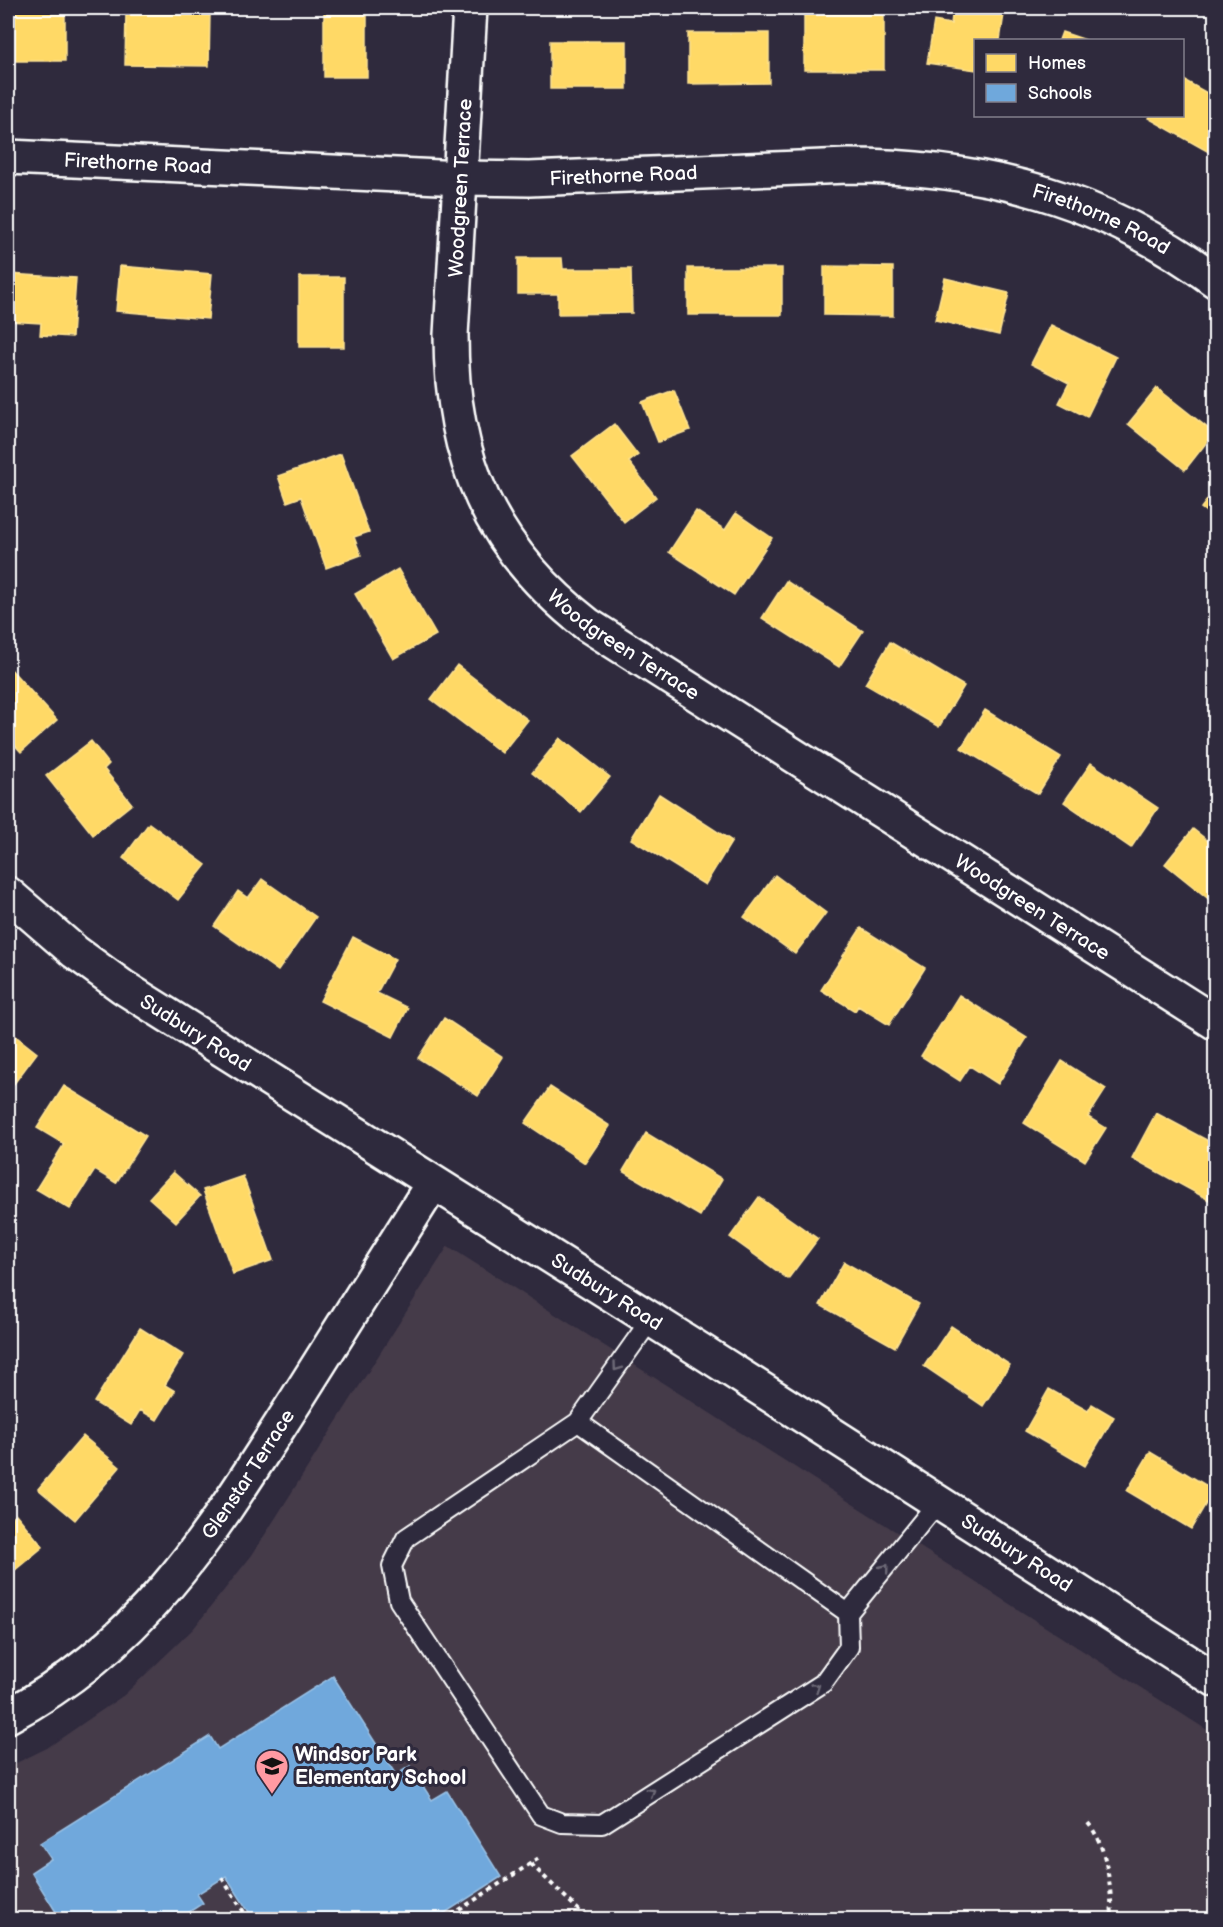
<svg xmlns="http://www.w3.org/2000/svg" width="1223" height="1927" viewBox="0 0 1223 1927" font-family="'Balsamiq Sans',sans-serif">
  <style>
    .built { fill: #443a49 }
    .homes { fill: #ffd966; stroke: #ffe494; stroke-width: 1.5 }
    .schools { fill: #6fa8dc; stroke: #9ac2e6; stroke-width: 1.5 }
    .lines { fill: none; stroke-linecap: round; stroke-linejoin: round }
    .service-casing { stroke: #fff; stroke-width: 22 }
    .minor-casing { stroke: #fff; stroke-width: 38 }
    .path { stroke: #fff; stroke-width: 4; stroke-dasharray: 4.5 4.5; stroke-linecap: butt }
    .service { stroke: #2f2a3d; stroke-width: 18 }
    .minor { stroke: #2f2a3d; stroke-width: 33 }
    .oneway { stroke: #6d6a77 }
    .labels { text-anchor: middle; stroke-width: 6; stroke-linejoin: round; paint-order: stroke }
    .street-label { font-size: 20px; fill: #fff; stroke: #2f2a3d }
    .poi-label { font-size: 20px; font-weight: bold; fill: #fff; stroke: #2f2a3d; text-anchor: start }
  </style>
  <rect width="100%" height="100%" fill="#2f2a3d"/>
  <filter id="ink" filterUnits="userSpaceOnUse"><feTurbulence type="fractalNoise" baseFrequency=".0167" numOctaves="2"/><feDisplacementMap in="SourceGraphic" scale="12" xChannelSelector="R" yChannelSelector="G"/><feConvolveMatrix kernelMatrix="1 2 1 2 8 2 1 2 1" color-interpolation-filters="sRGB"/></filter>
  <g filter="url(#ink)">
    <path class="built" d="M448 1246 1215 1735V1919H8V1767L47 1748 124 1695 193 1629 252 1555Z"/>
    <path class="homes" d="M15 8H65V61H15Z
      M324 8H367V77H324Z
      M953 8H1005L1000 40H976V70L927 63 934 21 951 24Z
      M126 12 210 13 209 66 125 65Z
      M804 13H884V70H804Z
      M1062 32 1086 40H1059Z
      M688 33H769V83L688 84Z
      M550 41H627V89H550Z
      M1182 79 1216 98V156L1148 118 1149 116H1182Z
      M518 258H562L563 269H631L632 313 558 314V294H518Z
      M120 266 212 274 208 319 116 311Z
      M824 266 893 267V316L824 315Z
      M688 268H782V315H688Z
      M8 274 76 278 72 337 40 335 41 323 8 321Z
      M299 277H344V347H299Z
      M945 278 1009 293 999 335 935 320Z
      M1051 325 1116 357 1087 417 1059 403 1069 383 1031 364Z
      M1157 388 1214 433 1185 470 1128 424Z
      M674 390 690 430 658 442 642 402Z
      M614 424 638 455 629 462 656 497 624 522 572 456Z
      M341 454 369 532 354 537 361 555 326 568 301 497 287 502 278 476Z
      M1216 488V519L1201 508Z
      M696 511 725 530 736 513 772 538 734 595 669 552Z
      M398 569 436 635 393 659 355 594Z
      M786 581 863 631 839 667 762 618Z
      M890 642 964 686 939 727 865 684Z
      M457 665 528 720 502 753 431 699Z
      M8 666 57 720 21 752 8 738Z
      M985 710 1061 757 1038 794 961 748Z
      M560 738 610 777 581 812 532 773Z
      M91 741 109 764 104 769 132 804 93 835 46 776Z
      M1091 763 1158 808 1131 848 1064 802Z
      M659 794 732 841 705 885 631 839Z
      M149 823 206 865 178 900 123 858Z
      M1193 829 1216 847V905L1165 864Z
      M775 875 826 913 795 954 744 917Z
      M262 879 316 917 278 971 214 926 238 891 248 898Z
      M861 928 925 968 889 1025 858 1006 855 1011 821 990Z
      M353 937 395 959 377 993 408 1008 393 1037 320 1001Z
      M959 995 1027 1038 998 1084 970 1066 960 1081 921 1056Z
      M444 1018 503 1057 478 1096 418 1058Z
      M8 1030 37 1053 10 1089 8 1088Z
      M1062 1061 1106 1089 1088 1117 1106 1128 1085 1161 1024 1123Z
      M64 1086 146 1136 116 1183 95 1170 70 1209 36 1189 64 1144 37 1128Z
      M550 1087 610 1126 585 1163 525 1123Z
      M1156 1113 1216 1145V1188L1209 1200 1132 1158Z
      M646 1133 722 1179 700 1216 623 1171Z
      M173 1172 200 1196 176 1222 149 1198Z
      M243 1176 273 1260 233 1274 203 1190Z
      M759 1197 818 1239 788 1279 730 1237Z
      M844 1262 919 1304 895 1347 820 1305Z
      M951 1326 1010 1365 983 1406 924 1366Z
      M140 1328 183 1355 165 1385 175 1391 157 1420 140 1410 131 1425 94 1402Z
      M1049 1389 1088 1411 1092 1404 1114 1417 1085 1466 1025 1431Z
      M83 1436 120 1467 75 1520 38 1489Z
      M1150 1452 1214 1490 1191 1529 1127 1491Z
      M16 1514 43 1547 8 1576V1521Z"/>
    <path class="schools" d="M333 1676 396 1775 410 1766 432 1800 447 1791 501 1877 434 1920H254L226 1876 197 1894 203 1903 177 1920H61L31 1872 51 1859 40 1843 210 1736 218 1749Z"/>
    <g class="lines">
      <g class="service-casing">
        <path id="service" d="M651 1319 578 1422 406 1538 392 1566 399 1601 541 1815 562 1823 602 1824 823 1683 849 1647 848 1613 938 1502
          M578 1422 848 1613"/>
      </g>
      <g class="minor-casing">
        <g id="minor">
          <path id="s1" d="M470 8 451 335C451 459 489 548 588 625L1216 1023"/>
          <path id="s2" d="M8 157 461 178 529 179 848 166C985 166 1104 198 1216 281"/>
          <path id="s3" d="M8 894 75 952 123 987 700 1350 1216 1680"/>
          <path id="s4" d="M8 1716C147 1642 213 1530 295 1402 341 1329 387 1256 433 1183"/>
        </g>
      </g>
      <path class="path" d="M1088 1823C1108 1847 1111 1889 1112 1920
        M531 1864 589 1920
        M222 1878 249 1920
        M444 1920 539 1858"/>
      <use href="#service" class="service"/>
      <use href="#minor" class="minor"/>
    </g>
    <defs><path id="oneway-chevron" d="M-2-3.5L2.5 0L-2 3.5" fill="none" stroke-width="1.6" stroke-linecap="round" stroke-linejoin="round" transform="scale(1.5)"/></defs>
    <g class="oneway">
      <use href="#oneway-chevron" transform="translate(617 1367) rotate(126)"/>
      <use href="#oneway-chevron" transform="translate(885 1568) rotate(-51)"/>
      <use href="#oneway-chevron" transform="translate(816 1687) rotate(-35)"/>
      <use href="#oneway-chevron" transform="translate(651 1792) rotate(-32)"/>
    </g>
  </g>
  <defs>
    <g id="school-pin" transform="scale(1.725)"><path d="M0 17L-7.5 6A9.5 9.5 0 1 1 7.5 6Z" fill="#ff9aa2" stroke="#2f2a3d"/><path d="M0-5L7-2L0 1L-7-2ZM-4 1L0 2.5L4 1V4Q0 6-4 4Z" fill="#111"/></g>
  </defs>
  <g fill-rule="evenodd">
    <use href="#school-pin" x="272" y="1766"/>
  </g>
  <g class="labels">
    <g class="street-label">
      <text dy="7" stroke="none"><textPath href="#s2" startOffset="130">Firethorne Road</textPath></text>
      <text dy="7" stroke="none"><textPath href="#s2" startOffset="616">Firethorne Road</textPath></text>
      <text transform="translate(460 188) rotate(-87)" y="7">Woodgreen Terrace</text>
      <text dy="7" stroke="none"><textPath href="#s2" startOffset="1102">Firethorne Road</textPath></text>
      <text dy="7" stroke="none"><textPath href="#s1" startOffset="702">Woodgreen Terrace</textPath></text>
      <text dy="7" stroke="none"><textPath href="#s1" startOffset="1188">Woodgreen Terrace</textPath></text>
      <text dy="7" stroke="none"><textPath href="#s3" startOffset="234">Sudbury Road</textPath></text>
      <text dy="7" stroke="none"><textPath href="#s3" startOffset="720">Sudbury Road</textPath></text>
      <text dy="7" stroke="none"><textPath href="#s4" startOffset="345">Glenstar Terrace</textPath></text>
      <text dy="7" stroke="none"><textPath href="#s3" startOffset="1206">Sudbury Road</textPath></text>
    </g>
    <g class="poi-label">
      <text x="295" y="1761">Windsor Park<tspan x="295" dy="23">Elementary School</tspan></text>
    </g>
  </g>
  <rect width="1223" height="1927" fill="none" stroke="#2f2a3d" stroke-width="30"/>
  <rect x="15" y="15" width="1193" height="1897" fill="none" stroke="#fff" stroke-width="2" filter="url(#ink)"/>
  <rect x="974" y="39" width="210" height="78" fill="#2f2a3d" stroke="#827f8b" stroke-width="1.5"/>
  <rect x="986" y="54" width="30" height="18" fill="#ffd966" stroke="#827f8b" stroke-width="1.5"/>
  <text x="1028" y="69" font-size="18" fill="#ffffff">Homes</text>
  <rect x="986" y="84" width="30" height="18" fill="#6fa8dc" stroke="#827f8b" stroke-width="1.5"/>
  <text x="1028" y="99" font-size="18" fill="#ffffff">Schools</text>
</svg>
